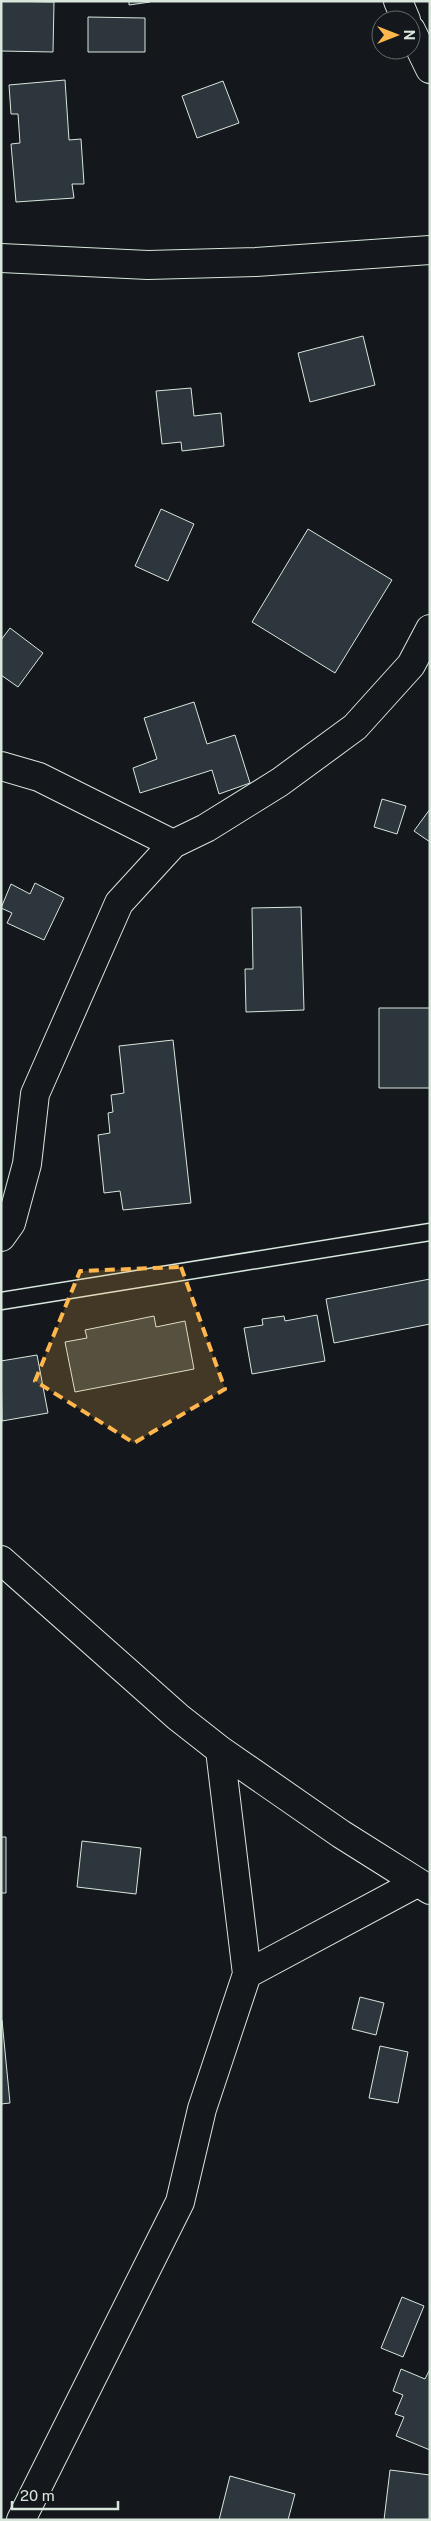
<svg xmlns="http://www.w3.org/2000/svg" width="431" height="2521" viewBox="0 0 431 2521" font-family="'Public Sans',sans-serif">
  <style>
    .building { fill: #2c363c; stroke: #d8e6dc }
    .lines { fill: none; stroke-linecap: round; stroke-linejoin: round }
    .service-casing { stroke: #d8e6dc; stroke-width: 19 }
    .minor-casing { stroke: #d8e6dc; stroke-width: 30 }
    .service { stroke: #14181c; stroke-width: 16 }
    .minor { stroke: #14181c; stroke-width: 28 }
    .marked { fill: #ffb74d; fill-opacity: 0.2; stroke: #ffb74d; stroke-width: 4; stroke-dasharray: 10 6; stroke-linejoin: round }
  </style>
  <rect width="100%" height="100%" fill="#14181c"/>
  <path class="building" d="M1 1 54 2 53 52 1 51Z
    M129 1H150V2L129 5Z
    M88 17 145 18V52H88Z
    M65 80 69 140 81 139 84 184H72L74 198 16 202 11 144 20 143 18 114H11L9 85Z
    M223 81 239 123 197 138 182 96Z
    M363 336 375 385 310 402 298 353Z
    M191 388 194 416 221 413 224 446 182 451 181 442 162 444 156 391Z
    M161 509 194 524 168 581 135 566Z
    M308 529 392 580 335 673 252 622Z
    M10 628 43 653 18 687 1 675V640Z
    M194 702 207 744 235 735 250 783 219 794 212 770 140 793 133 768 157 759 144 718Z
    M382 799 406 806 397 834 374 827Z
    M430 809V842L414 831Z
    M35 883 64 898 44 940 7 923 12 913 1 908 11 884 30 894Z
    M301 907 304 1010 246 1012 245 969H253L252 908Z
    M379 1008H430V1088H379Z
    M173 1040 191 1203 123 1210 120 1191 104 1193 98 1135 110 1133 108 1113 113 1112 111 1095 124 1093 119 1046Z
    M430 1279V1324L334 1343 326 1299Z
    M317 1315 325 1361 252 1374 244 1328 263 1325 262 1319 284 1316 285 1321Z
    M154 1316 156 1327 185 1321 194 1369 75 1392 65 1342 87 1338 85 1330Z
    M37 1355 48 1413 2 1421 1 1361Z
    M1 1837H6V1893H1Z
    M82 1841 141 1848 136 1894 77 1887Z
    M360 1997 384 2003 376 2035 352 2029Z
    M2 2020 10 2103 1 2104V2020Z
    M380 2046 408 2052 398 2103 369 2098Z
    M402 2297 424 2306 403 2357 381 2348Z
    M401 2369 425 2379 430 2369V2450L396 2436 404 2417 395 2414 403 2395 393 2391Z
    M390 2470 430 2475V2520H384Z
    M230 2476 295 2494 288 2520H219Z"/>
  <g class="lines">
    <g class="service-casing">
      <path id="service" d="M1 1301 430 1232"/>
    </g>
    <g class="minor-casing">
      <path id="minor" d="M398 1 406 20
        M411 30 430 69
        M1 258 148 265 256 262 430 250
        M1 766 39 777 173 844
        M1 1237 11 1223 27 1164 35 1094 119 903 173 844 206 828 280 782 355 727 411 665 430 629
        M1 1560 178 1717 220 1750 341 1834 430 1890
        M247 1974 417 1883
        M21 2520 180 2202 202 2109 247 1974 220 1750"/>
    </g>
    <use href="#service" class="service"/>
    <use href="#minor" class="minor"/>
  </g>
  <path class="marked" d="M181 1267 225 1389 134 1443 35 1381 80 1271Z"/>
  <rect width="431" height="2521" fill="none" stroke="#d8e6dc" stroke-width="5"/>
  <g transform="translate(396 35) rotate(90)"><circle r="24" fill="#14181c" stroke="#626a69"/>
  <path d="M0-4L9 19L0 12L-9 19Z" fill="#ffb74d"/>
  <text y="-8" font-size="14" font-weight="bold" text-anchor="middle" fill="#d8e6dc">N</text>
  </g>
  <path d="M12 2501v8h106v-8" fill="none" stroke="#d8e6dc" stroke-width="2.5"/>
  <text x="20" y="2501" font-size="15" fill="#d8e6dc" stroke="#14181c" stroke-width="4" paint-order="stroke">20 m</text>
</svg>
